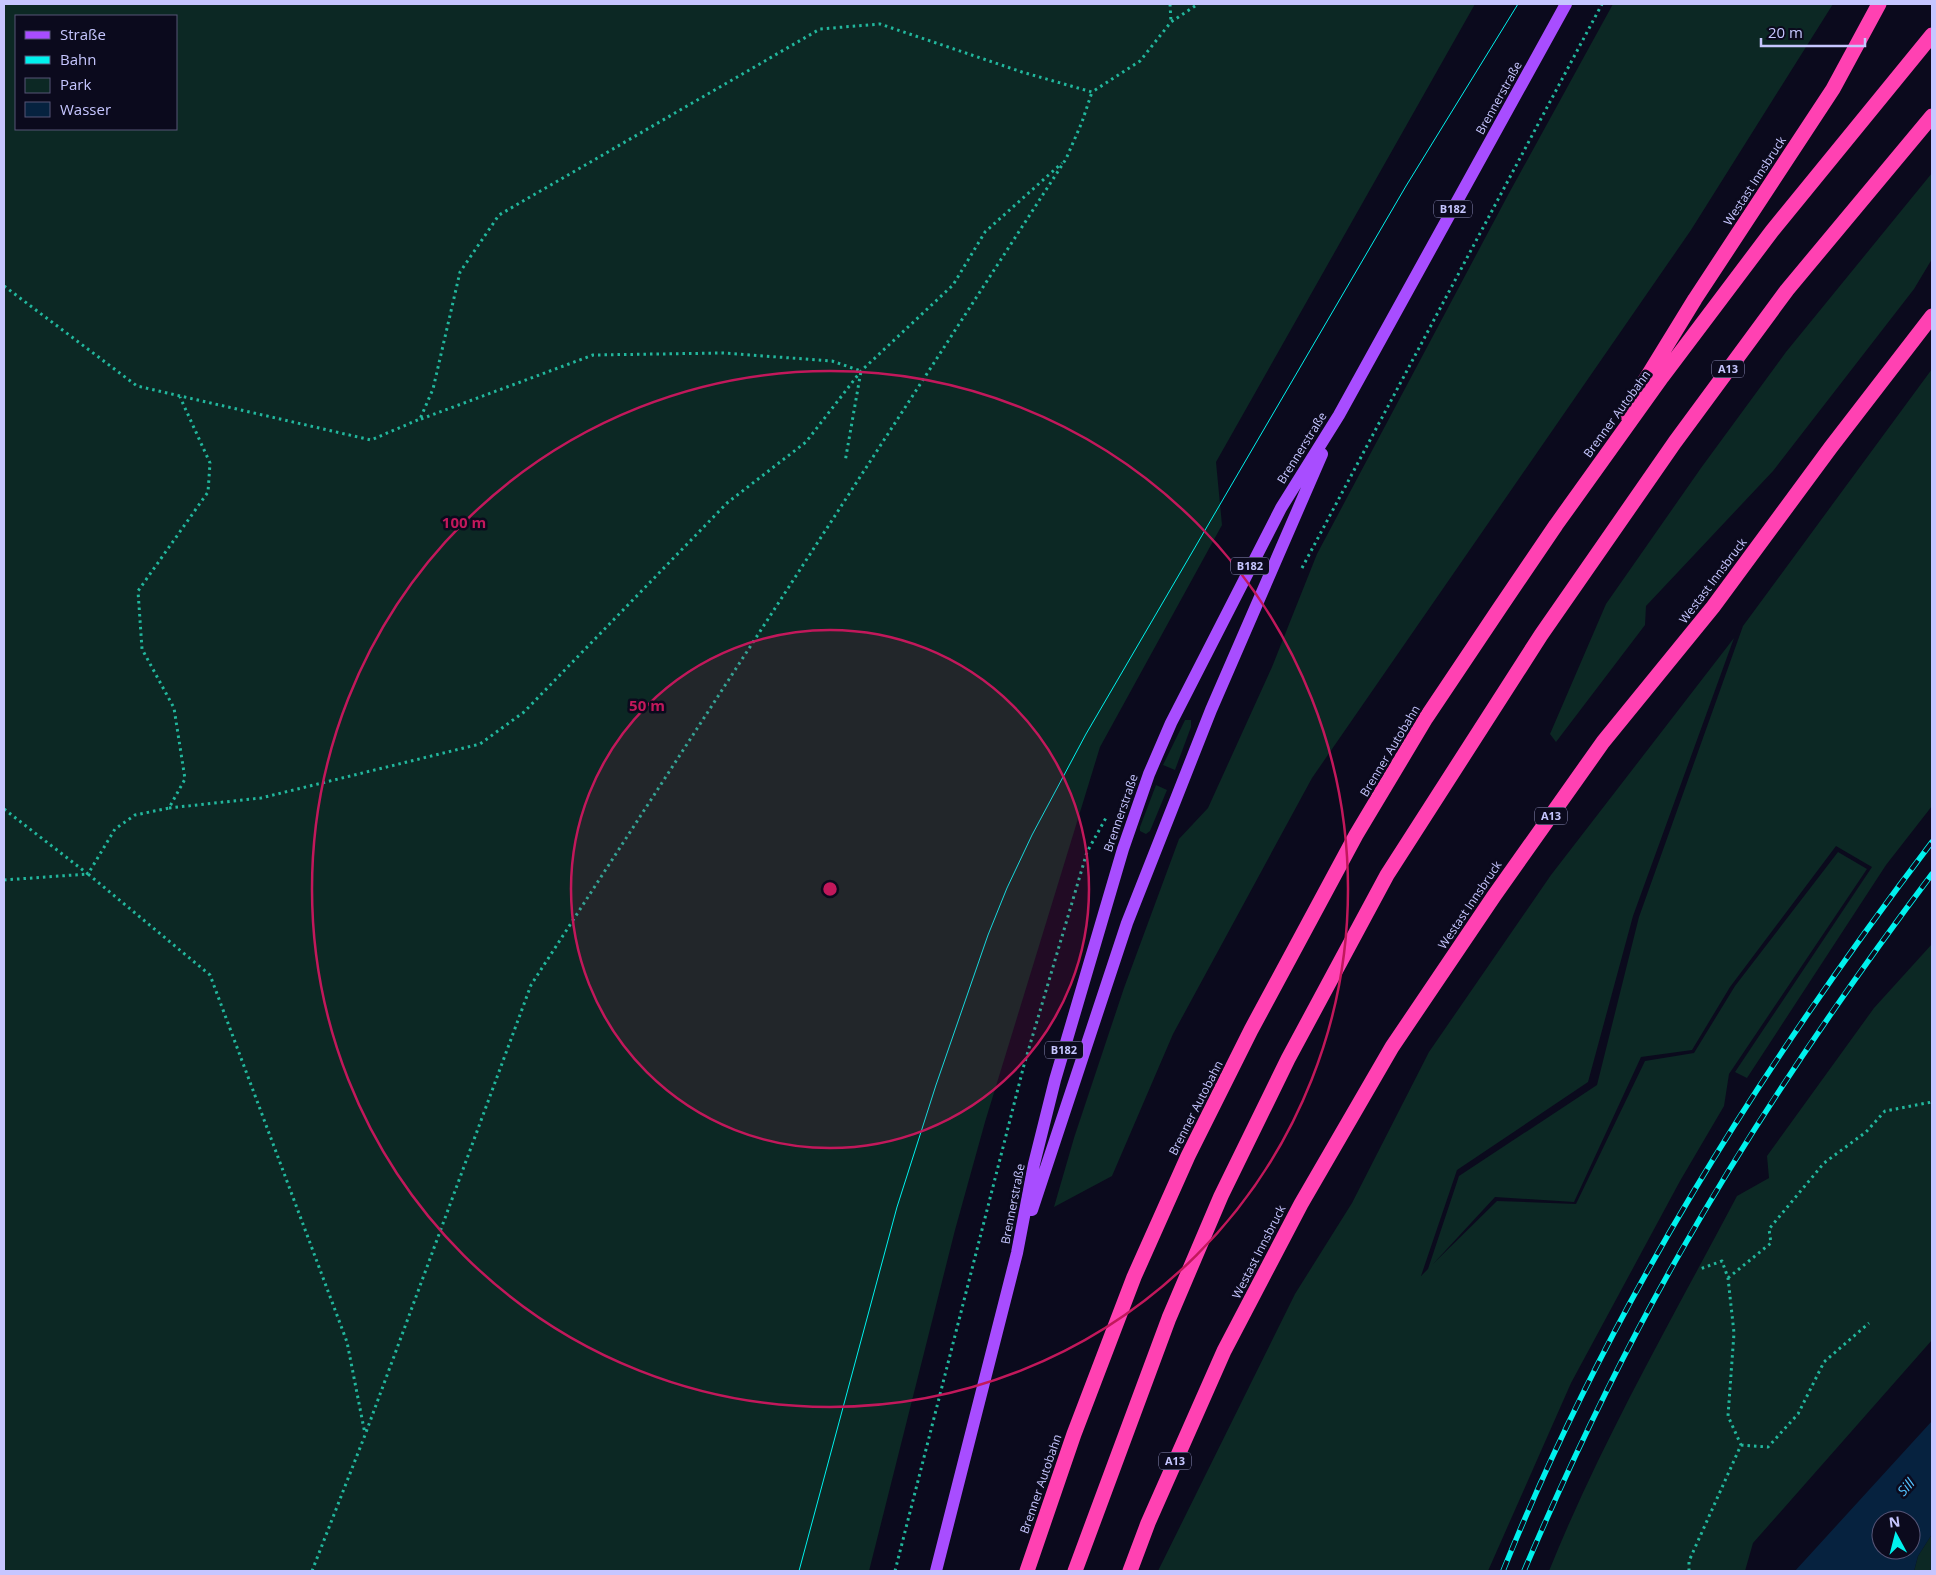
<svg xmlns="http://www.w3.org/2000/svg" width="1936" height="1575" viewBox="0 0 1936 1575" font-family="'Open Sans',sans-serif">
  <style>
    .green { fill: #0c2824; fill-rule: evenodd }
    .water { fill: #06223f; fill-rule: evenodd }
    .lines { fill: none; stroke-linecap: round; stroke-linejoin: round }
    .path { stroke: #22b79d; stroke-width: 3; stroke-dasharray: 2.5 4; stroke-linecap: butt }
    .major { stroke: #a84dff; stroke-width: 12 }
    .highway { stroke: #ff41b2; stroke-width: 15 }
    .tram { stroke: #00f1ed; stroke-width: 1 }
    .rail-casing { stroke: #00f1ed; stroke-width: 5.5 }
    .rail { stroke: #0b0a1d; stroke-width: 4; stroke-dasharray: 11; stroke-linecap: butt }
    .ring { fill: none; stroke: #c2185b; stroke-width: 2.5 }
    .labels { text-anchor: middle; stroke-width: 5; stroke-linejoin: round; paint-order: stroke }
    .shield { fill: #0b0a1d; stroke: #8e8ebb; stroke-width: 1 }
    .shield-label { font-size: 11px; font-weight: bold; fill: #c6c6ff }
    .street-label { font-size: 12px; fill: #c6c6ff; stroke: #0b0a1d }
    .water-label { font-size: 14px; font-style: italic; fill: #54c3ff; stroke: #0b0a1d }
    .centre { fill: #c2185b; stroke: #0b0a1d; stroke-width: 2.5 }
    .ring-label { font-size: 15px; text-anchor: middle; font-weight: bold; fill: #c2185b; stroke: #0b0a1d; stroke-width: 5; stroke-linejoin: round; paint-order: stroke }
  </style>
  <rect width="100%" height="100%" fill="#0b0a1d"/>
  <path class="green" d="M4 4H1475L1216 462 1222 525 1100 747 985 1122 955 1230 869 1571H4ZM16 16H176V129H16Z
    M1613 4H1833L1691 230 1312 778 1173 1034 1112 1176 1054 1207 1074 1138 1124 988 1179 839 1208 808 1272 667 1317 554 1508 195Z
    M1932 173V259L1914 289 1773 471 1646 606 1645 625 1556 742 1550 734 1606 604 1701 468 1786 352Z
    M1932 369V806L1886 865 1747 1078 1735 1072 1872 867 1836 846 1730 987 1692 1050 1641 1057 1574 1202 1495 1197 1433 1264 1497 1201 1576 1204 1645 1061 1694 1053 1735 986 1838 852 1867 869 1729 1074 1724 1106 1680 1181 1571 1383 1488 1571H1158L1295 1294 1352 1203 1429 1052 1551 875 1734 638 1633 916 1588 1082 1457 1170 1421 1276 1428 1269 1459 1176 1597 1085 1639 917 1743 626Z
    M1185 720H1191V727L1175 770 1163 765Z
    M1156 785 1167 790 1150 831 1146 834 1140 831V827Z
    M1932 944V1340L1753 1543 1745 1571H1549C1601 1442 1672 1319 1737 1196L1769 1178 1767 1156 1874 1008Z
    M1932 1534V1571H1914L1918 1556Z"/>
  <path class="water" d="M1932 1421V1534L1918 1556 1914 1571H1795ZM1881 1520H1911V1550H1881Z"/>
  <g class="lines">
    <path class="path" d="M1170 4 1171 22
      M4 286 137 386 371 440 420 419 433 389 460 272 499 215 820 29 880 24 1022 72 1092 92 1140 61 1171 22 1198 4
      M421 419 593 355 723 353 832 361 861 371 845 462
      M1302 568 1602 4
      M169 808 261 798 480 744 524 712 727 503 806 442 861 371 953 285 985 232 1062 163
      M4 809 88 874 115 829 135 815 169 808 185 779 174 708 142 649 138 591 208 492 210 463 180 397
      M4 880 88 874 210 975 347 1342 365 1434
      M1728 1278 1771 1243 1769 1229 1824 1163 1866 1132 1885 1111 1932 1102
      M1741 1445 1768 1447 1798 1414 1824 1362 1869 1323
      M312 1571 365 1435 531 985 1066 159 1082 122 1092 92
      M895 1571 1024 1065 1087 852 1107 816
      M1689 1571V1561L1741 1445 1728 1416 1734 1333 1728 1278 1722 1261 1700 1269"/>
    <path class="major" d="M1032 1210 1127 923 1211 710 1322 454
      M936 1571 1017 1253 1034 1164 1055 1080 1123 849 1149 774 1171 723 1281 508 1339 415 1566 4"/>
    <path class="highway" d="M1625 413 1695 299 1833 89 1879 4
      M1027 1571 1074 1434 1134 1277 1188 1156 1251 1030 1356 835 1426 718 1499 609 1556 525 1662 377 1772 231 1932 35
      M1075 1571 1169 1318 1221 1196 1288 1059 1387 875 1541 635 1675 442 1787 290 1932 116
      M1130 1571 1148 1523 1224 1351 1301 1204 1392 1047 1494 896 1603 742 1713 607 1831 447 1932 316"/>
    <path class="tram" d="M799 1571 897 1207 936 1085 988 935 1007 888 1032 835 1086 734 1406 186 1518 4"/>
    <g class="rail-casing">
      <path id="rail" d="M1503 1571C1609 1308 1761 1067 1932 842
        M1524 1571C1570 1463 1621 1356 1680 1253 1755 1121 1841 995 1932 874"/>
    </g>
    <use href="#rail" class="rail"/>
  </g>
  <circle cx="830" cy="889" r="259" fill="#c2185b" fill-opacity=".12"/>
  <g class="ring">
    <circle cx="830" cy="889" r="259"/>
    <circle cx="830" cy="889" r="518"/>
  </g>
  <g class="labels">
    <g class="shield">
      <rect x="1434" y="200.5" width="38" height="17" rx="4"/>
      <rect x="1712" y="360.5" width="32" height="17" rx="4"/>
      <rect x="1231" y="557.5" width="38" height="17" rx="4"/>
      <rect x="1535" y="807.5" width="32" height="17" rx="4"/>
      <rect x="1045" y="1041.5" width="38" height="17" rx="4"/>
      <rect x="1159" y="1452.5" width="32" height="17" rx="4"/>
    </g>
    <g class="shield-label">
      <text x="1453" y="213">B182</text>
      <text x="1728" y="373">A13</text>
      <text x="1250" y="570">B182</text>
      <text x="1551" y="820">A13</text>
      <text x="1064" y="1054">B182</text>
      <text x="1175" y="1465">A13</text>
    </g>
    <g class="street-label">
      <text transform="translate(1499 98) rotate(-61)" y="4">Brennerstraße</text>
      <text transform="translate(1755 181) rotate(-57)" y="4">Westast Innsbruck</text>
      <text transform="translate(1617 414) rotate(-54)" y="4">Brenner Autobahn</text>
      <text transform="translate(1302 448) rotate(-58)" y="4">Brennerstraße</text>
      <text transform="translate(1713 581) rotate(-53)" y="4">Westast Innsbruck</text>
      <text transform="translate(1390 751) rotate(-59)" y="4">Brenner Autobahn</text>
      <text transform="translate(1121 813) rotate(-71)" y="4">Brennerstraße</text>
      <text transform="translate(1470 905) rotate(-56)" y="4">Westast Innsbruck</text>
      <text transform="translate(1196 1108) rotate(-63)" y="4">Brenner Autobahn</text>
      <text transform="translate(1013 1204) rotate(-79)" y="4">Brennerstraße</text>
      <text transform="translate(1259 1252) rotate(-63)" y="4">Westast Innsbruck</text>
      <text transform="translate(1041 1484) rotate(-71)" y="4">Brenner Autobahn</text>
    </g>
    <g class="water-label">
      <text transform="translate(1906 1487) rotate(-48)" y="5">Sill</text>
    </g>
  </g>
  <circle cx="830" cy="889" r="8" class="centre"/>
  <g class="ring-label">
    <text x="464" y="528">100 m</text>
    <text x="647" y="711">50 m</text>
  </g>
  <rect width="1936" height="1575" fill="none" stroke="#c6c6ff" stroke-width="10"/>
  <rect x="15" y="15" width="162" height="115" fill="#0b0a1d" stroke="#565577"/>
  <rect x="25" y="31" width="25" height="8" fill="#a84dff" stroke="#565577"/>
  <text x="60" y="40" font-size="15" fill="#c6c6ff">Straße</text>
  <rect x="25" y="56" width="25" height="8" fill="#00f1ed" stroke="#565577"/>
  <text x="60" y="65" font-size="15" fill="#c6c6ff">Bahn</text>
  <rect x="25" y="78" width="25" height="15" fill="#0c2824" stroke="#565577"/>
  <text x="60" y="90" font-size="15" fill="#c6c6ff">Park</text>
  <rect x="25" y="102" width="25" height="15" fill="#06223f" stroke="#565577"/>
  <text x="60" y="115" font-size="15" fill="#c6c6ff">Wasser</text>
  <g transform="translate(1896 1535) rotate(353)"><circle r="24" fill="#0b0a1d" stroke="#565577"/>
  <path d="M0-4L9 19L0 12L-9 19Z" fill="#00f1ed"/>
  <text y="-8" font-size="14" font-weight="bold" text-anchor="middle" fill="#c6c6ff">N</text>
  </g>
  <path d="M1761 38v8h104v-8" fill="none" stroke="#c6c6ff" stroke-width="2.5"/>
  <text x="1768" y="38" font-size="15" fill="#c6c6ff" stroke="#0b0a1d" stroke-width="4" paint-order="stroke">20 m</text>
</svg>
